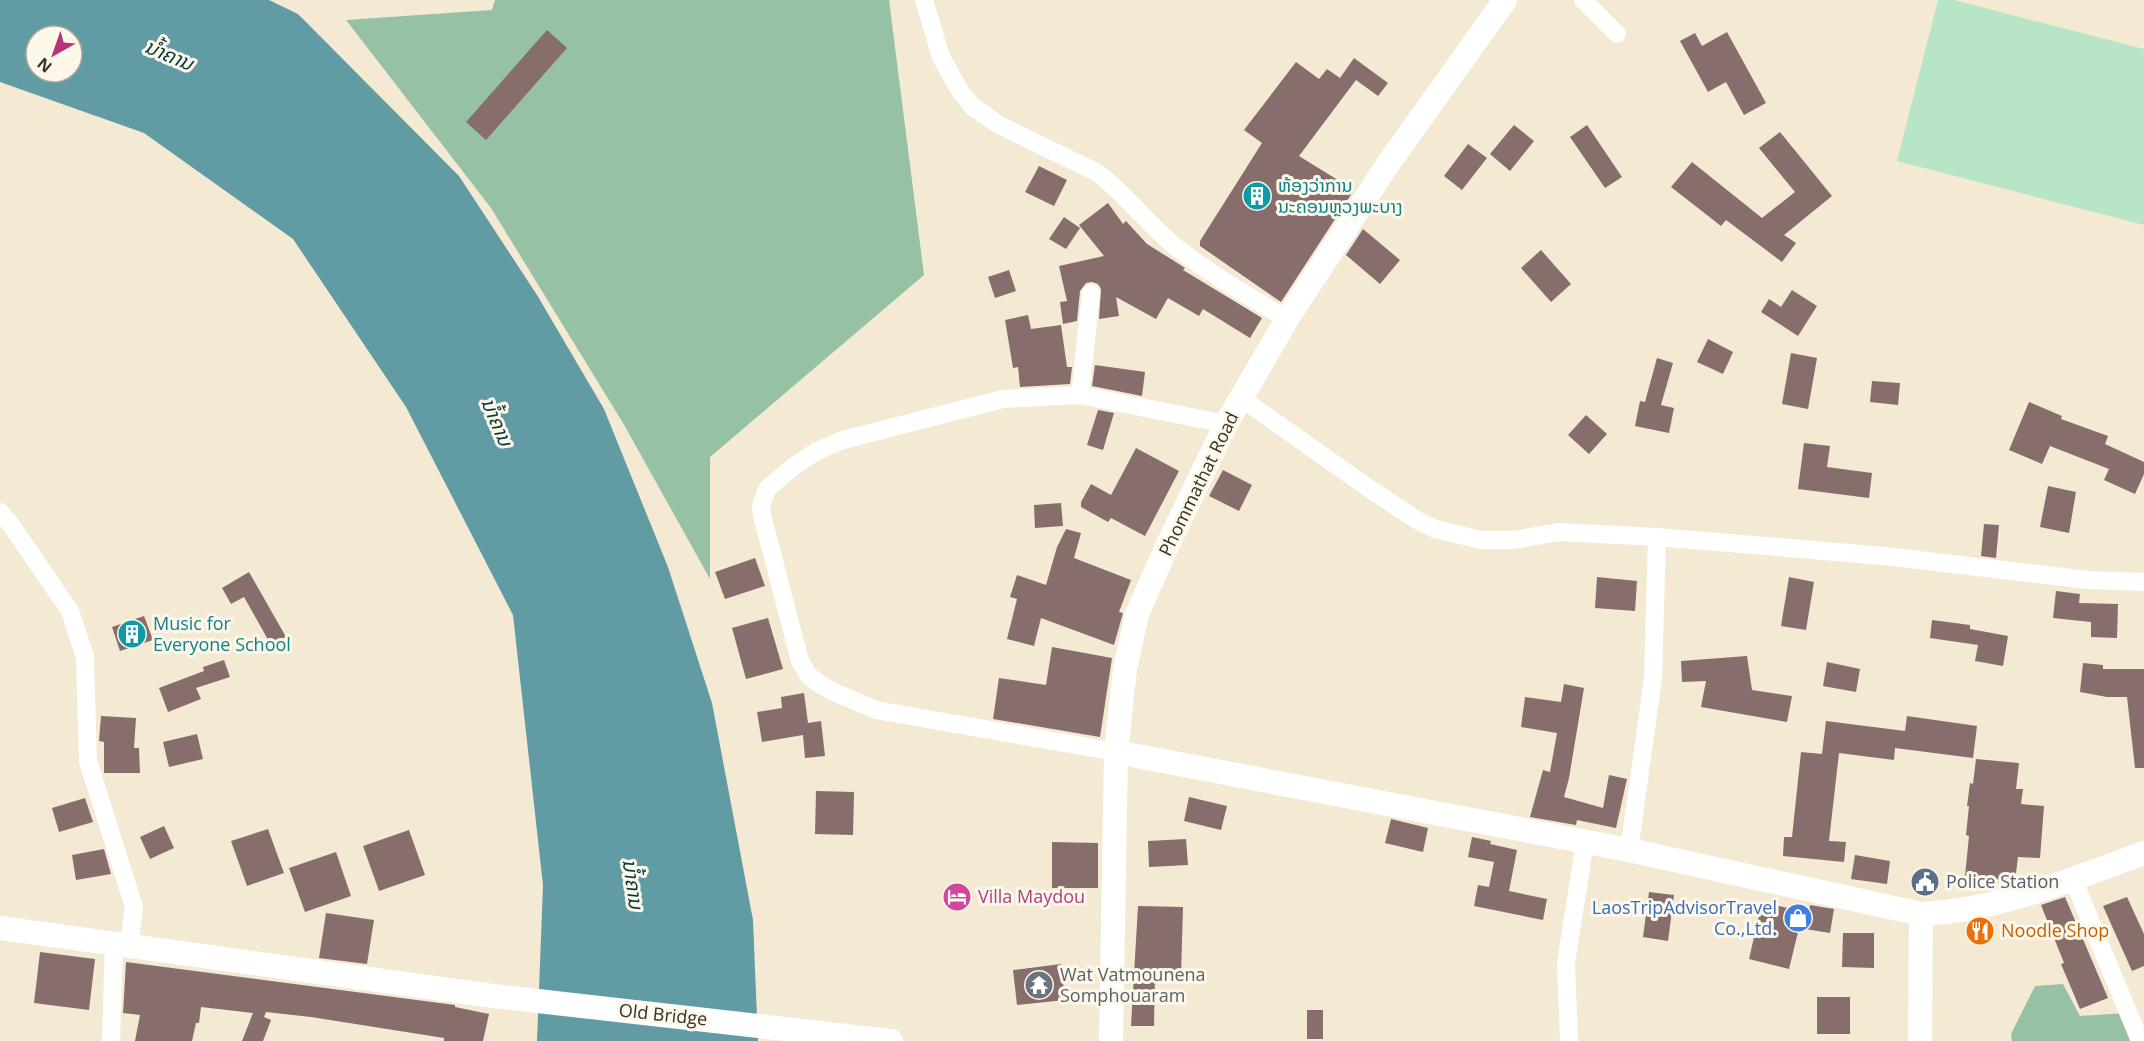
<svg xmlns="http://www.w3.org/2000/svg" width="2144" height="1041" viewBox="0 0 2144 1041" font-family="'Open Sans','Noto Sans Lao',sans-serif">
  <style>
    .green { fill: #b9e5c7 }
    .forest { fill: #96c1a4 }
    .water { fill: #619ca5; fill-rule: evenodd }
    .building { fill: #876d6b }
    .lines { fill: none; stroke-linecap: round; stroke-linejoin: round }
    .minor { stroke: #fff; stroke-width: 18 }
    .tertiary { stroke: #fff; stroke-width: 24 }
    .labels { text-anchor: middle; stroke-width: 6; stroke-linejoin: round; paint-order: stroke }
    .culture-label { font-size: 18px; fill: #0d838f; stroke: #fef8ea; text-anchor: start }
    .street-label { font-size: 18px; fill: #353128; stroke: #fef8ea }
    .service-label { font-size: 18px; fill: #4e5e75; stroke: #fef8ea; text-anchor: start }
    .hotel-label { font-size: 18px; fill: #b23c85; stroke: #fef8ea; text-anchor: start }
    .shop-label { font-size: 18px; fill: #366cbe; stroke: #fef8ea; text-anchor: end }
    .food-label { font-size: 18px; fill: #c56008; stroke: #fef8ea; text-anchor: start }
    .worship-label { font-size: 18px; fill: #5b616d; stroke: #fef8ea; text-anchor: start }
    .water-label { font-size: 20px; font-style: italic; fill: #003a41; stroke: #fef8ea }
  </style>
  <rect width="100%" height="100%" fill="#f4ead3"/>
  <path class="green" d="M1938 0H1954L2144 49V225L1897 161Z"/>
  <path class="forest" d="M495 0H889L924 275 710 457V579L623 423 491 208 346 20 492 10Z
    M2063 984 2080 1016 2126 1013 2137 1041H2012L2011 1034 2035 986Z"/>
  <path class="water" d="M0 0H269L298 14 459 176 537 295 604 409 668 567 712 703 753 920 758 1041H537L543 885 513 615 406 407 293 239 144 133 0 82ZM36 36H72V72H36Z"/>
  <path class="building" d="M547 30 567 48 486 140 466 122Z
    M1727 32 1766 103 1744 115 1726 82 1708 92 1680 41 1695 33 1702 46Z
    M1354 58 1388 83 1378 96 1356 80 1299 156 1354 190 1281 302 1200 246V241L1262 143 1244 130 1296 62 1319 79 1327 69 1340 78Z
    M1514 125 1534 141 1510 171 1490 154Z
    M1587 125 1622 177 1605 188 1570 137Z
    M1780 132 1832 196 1784 235 1796 243 1782 262 1726 220 1721 226 1671 187 1692 162 1762 218 1795 192 1759 148Z
    M1468 144 1487 158 1462 190 1444 176Z
    M1039 166 1067 180 1054 206 1025 192Z
    M1108 203 1123 224 1126 221 1147 244 1179 264 1185 268 1183 270 1262 318 1250 338 1203 309 1199 316 1168 298 1156 319 1116 297 1119 316 1099 319 1101 289 1098 284 1092 282 1086 283 1080 291 1077 321 1063 324 1060 302 1067 301 1059 266 1104 256 1079 225Z
    M1064 217 1080 228 1066 249 1049 239Z
    M1363 229 1400 260 1380 284 1346 255Z
    M1541 250 1571 284 1551 302 1521 268Z
    M1009 270 1016 291 995 298 988 277Z
    M1792 290 1817 306 1798 336 1761 312 1769 299 1781 307Z
    M1028 315 1031 329 1061 325 1067 367H1072L1070 384 1020 387 1018 367 1013 368 1005 320Z
    M1708 339 1733 352 1723 374 1697 362Z
    M1791 353 1817 358 1808 409 1782 404Z
    M1657 358 1673 363 1661 405 1674 408 1669 433 1635 426 1640 401 1645 402Z
    M1095 365 1145 372 1142 396 1092 386Z
    M1872 381 1900 383 1898 405 1870 402Z
    M2029 402 2062 416 2061 419 2108 436 2105 444 2144 462V474L2135 494 2104 480 2109 469 2050 446 2042 464 2009 450Z
    M1098 410 1114 413 1103 450 1087 445Z
    M1586 415 1607 434 1589 454 1568 435Z
    M1804 443 1830 446 1827 467 1872 473 1869 498 1798 489Z
    M1136 448 1179 471 1145 536 1111 518 1108 522 1081 507V502L1091 484 1111 495Z
    M1223 470 1252 485 1239 511 1209 496Z
    M2048 486 2076 492 2069 533 2040 527Z
    M1061 503 1063 526 1035 528 1034 505Z
    M1984 524 1999 525 1996 558 1981 556Z
    M1066 529 1081 533 1074 558 1131 580 1119 612 1123 613 1114 645 1041 618 1034 646 1007 639 1017 599 1010 597 1017 575 1046 585 1057 547Z
    M755 558 765 586 725 599 715 572Z
    M249 572 286 637 271 645 244 597 231 604 222 588Z
    M1597 577 1637 581 1635 611 1595 608Z
    M1789 577 1814 582 1806 630 1781 626Z
    M2056 591 2080 594 2079 603 2118 604 2117 638 2091 637V622L2053 618Z
    M144 616 153 640 120 651 112 627Z
    M768 618 783 669 746 679 732 628Z
    M1932 620 1970 625V629L2008 636 2003 666 1975 661 1978 645 1930 638Z
    M1052 647 1112 658 1100 737 993 719 999 678 1046 685Z
    M1747 656 1752 690 1792 696 1787 722 1701 707 1706 681 1682 682 1681 661Z
    M224 660 230 677 196 688 201 699 168 712 159 688 204 671 203 667Z
    M1827 662 1860 669 1856 692 1823 686Z
    M2083 663 2103 665V669H2144V768H2135L2127 697H2107L2080 692Z
    M1564 684 1584 688 1569 778 1564 797 1603 808 1609 775 1627 779 1616 828 1577 820 1576 825 1530 817 1543 770 1550 772 1557 733 1521 727 1525 697 1561 702Z
    M804 693 808 723 821 721 825 756 805 758 803 735 762 742 757 712 782 708 781 697Z
    M101 716 136 718 134 748H139L140 773H104V742L99 741Z
    M1907 716 1977 726 1973 758 1895 748 1894 760 1839 753 1829 841 1846 842 1844 862 1783 856 1784 837H1792L1801 752 1822 754 1826 721 1905 731Z
    M197 734 203 759 169 767 163 742Z
    M1976 759 2019 763 2016 789H2023L2021 804 2044 806 2040 858 2018 857 2015 881 1965 876 1969 836 1966 835 1969 806H1967L1970 783 1973 784Z
    M816 791 854 792 853 835 815 834Z
    M1189 797 1227 806 1221 830 1184 821Z
    M85 798 93 822 59 832 52 808Z
    M1391 819 1428 828 1423 852 1385 843Z
    M164 826 174 848 150 859 140 837Z
    M268 829 284 873 247 886 231 841Z
    M409 830 425 875 379 891 363 846Z
    M1472 837 1491 841 1490 844 1517 850 1509 891 1547 899 1543 920 1474 906 1478 885 1489 887 1494 862 1468 857Z
    M1186 839 1188 865 1149 867 1148 841Z
    M1052 842 1098 843V888H1052Z
    M104 849 111 874 76 880 72 855Z
    M336 852 351 896 305 912 289 868Z
    M1855 855 1890 861 1887 884 1851 879Z
    M1916 877 1931 878 1929 893 1914 892Z
    M1649 892 1674 895 1668 941 1643 937Z
    M2065 897 2108 998 2080 1009 2061 964 2064 963 2041 905Z
    M2127 897 2144 934V966L2132 971 2103 906Z
    M1762 902 1809 913 1810 905 1834 909 1830 933 1799 928 1789 969 1749 959Z
    M1138 906 1183 907 1181 977 1155 976 1154 1026H1131Z
    M326 913 374 920 367 964 319 958Z
    M1843 933H1874V968L1842 967Z
    M40 952 95 959 89 1010 34 1003Z
    M126 962 455 1005V1007L489 1014 483 1041H444V1038L311 1017 266 1012 264 1017 271 1020 263 1041H242L253 1013 201 1007 199 1023H196L192 1041H135L140 1015 123 1013Z
    M1061 964 1065 1000 1017 1005 1013 970Z
    M1817 997H1850V1034H1817Z
    M1307 1010H1323V1039H1307Z"/>
  <g class="lines">
    <path class="minor" d="M924 0 941 57 960 91 973 107 999 125 1096 172C1128 195 1150 228 1181 251 1215 277 1251 298 1287 319
      M1583 0 1617 34
      M1080 395 1091 293
      M1241 398 1367 487 1415 519 1435 529 1481 540H1514L1559 532 1657 537 1653 679 1629 850
      M0 512 11 525 70 611 85 657 88 761 134 907 129 945
      M1657 537 1884 556 2088 580 2144 582
      M1116 752 876 710 834 692 821 685 809 676 800 661 762 515 761 506 767 489 794 466 817 451 843 440 1003 399 1080 395 1226 424
      M2073 879 2140 1041
      M111 1041 114 943
      M1569 1041 1566 963 1585 842"/>
    <path class="tertiary" d="M1116 752 1629 850 1921 914C2001 910 2069 880 2144 853
      M0 928 493 996 891 1041
      M1111 1041 1116 752 1125 669 1137 614 1168 544 1226 424 1287 319 1388 164 1505 0
      M1920 1041 1921 914"/>
  </g>
  <defs>
    <g id="building-disc" transform="scale(1.5)"><circle r="9.5" fill="#0f9aa8" stroke="#fef8ea"/><path d="M-4-6H4V6H1V3H-1V6H-4ZM-2.5-4.3h1.7v1.8h-1.7ZM.8-4.3h1.7v1.8H.8ZM-2.5-1h1.7V.8h-1.7ZM.8-1h1.7V.8H.8Z" fill="#fff"/></g>
    <g id="civic-disc" transform="scale(1.5)"><circle r="9.5" fill="#5c6f8a" stroke="#fef8ea"/><path d="M-.6-6.5H3V-4.5H.6V-3L4-1V1h2V6H-6V1h2V-1L-.6-3ZM-1.2 2.5V6h2.4V2.5Z" fill="#fff"/></g>
    <g id="hotel-disc" transform="scale(1.5)"><circle r="9.5" fill="#d1479c" stroke="#fef8ea"/><path d="M-6-4.5h1.5V1H6V5H4.5V3h-9V5H-6ZM-4 0a1.8 1.8 0 1 1 3.6 0ZM.5 0V-2.5h3Q6-2.5 6 0Z" fill="#fff"/></g>
    <g id="shop-disc" transform="scale(1.5)"><circle r="9.5" fill="#3f7fe0" stroke="#fef8ea"/><path d="M-5-2.5h2.3a2.7 3.5 0 0 1 5.4 0H5L5.5 6h-11ZM-1.5-2.5h3a1.5 2.3 0 0 0-3 0Z" fill="#fff"/></g>
    <g id="restaurant-disc" transform="scale(1.5)"><circle r="9.5" fill="#e8710a" stroke="#fef8ea"/><path d="M-5-6h1v4h1v-4h1v4h1v-4h1v5L-1.5 .5V6h-2V.5L-5-1ZM5-6V6H3V1.5H1.5Q1.5-4 5-6Z" fill="#fff"/></g>
    <g id="temple-disc" transform="scale(1.5)"><circle r="9.5" fill="#6b7280" stroke="#fef8ea"/><path d="M0-6L5-2H3V0L6.5 2.5H4V6H1.5V3h-3V6H-4V2.5H-6.5L-3 0V-2H-5Z" fill="#fff"/></g>
  </defs>
  <g fill-rule="evenodd">
    <use href="#building-disc" x="1257" y="196"/>
    <use href="#building-disc" x="132" y="634"/>
    <use href="#civic-disc" x="1925" y="882"/>
    <use href="#hotel-disc" x="957" y="897"/>
    <use href="#shop-disc" x="1798" y="918"/>
    <use href="#restaurant-disc" x="1980" y="931"/>
    <use href="#temple-disc" x="1039" y="985"/>
  </g>
  <g class="labels">
    <g class="culture-label">
      <text x="1278" y="192">ຫ້ອງວ່າການ<tspan x="1278" dy="21">ນະຄອນຫຼວງພະບາງ</tspan></text>
      <text x="153" y="630">Music for<tspan x="153" dy="21">Everyone School</tspan></text>
    </g>
    <g class="street-label">
      <text transform="translate(1199 484) rotate(-64)" y="6">Phommathat Road</text>
      <text transform="translate(663 1015) rotate(6)" y="6">Old Bridge</text>
    </g>
    <g class="service-label">
      <text x="1946" y="888">Police Station</text>
    </g>
    <g class="hotel-label">
      <text x="978" y="903">Villa Maydou</text>
    </g>
    <g class="shop-label">
      <text x="1777" y="914">LaosTripAdvisorTravel<tspan x="1777" dy="21">Co.,Ltd.</tspan></text>
    </g>
    <g class="food-label">
      <text x="2001" y="937">Noodle Shop</text>
    </g>
    <g class="worship-label">
      <text x="1060" y="981">Wat Vatmounena<tspan x="1060" dy="21">Somphouaram</tspan></text>
    </g>
    <g class="water-label">
      <text transform="translate(169 55) rotate(23)" y="7">ນ້ຳຄານ</text>
      <text transform="translate(497 422) rotate(67)" y="7">ນ້ຳຄານ</text>
      <text transform="translate(633 884) rotate(82)" y="7">ນ້ຳຄານ</text>
    </g>
  </g>
  <g transform="translate(54 54) rotate(220)"><circle r="28" fill="#fef8ea" stroke="#aea89c" stroke-width="1.5"/>
  <path d="M0-4.5L10 22L0 15L-10 22Z" fill="#b73277"/>
  <text y="-9" font-size="16" font-weight="bold" text-anchor="middle" fill="#353128">N</text>
  </g>
</svg>
